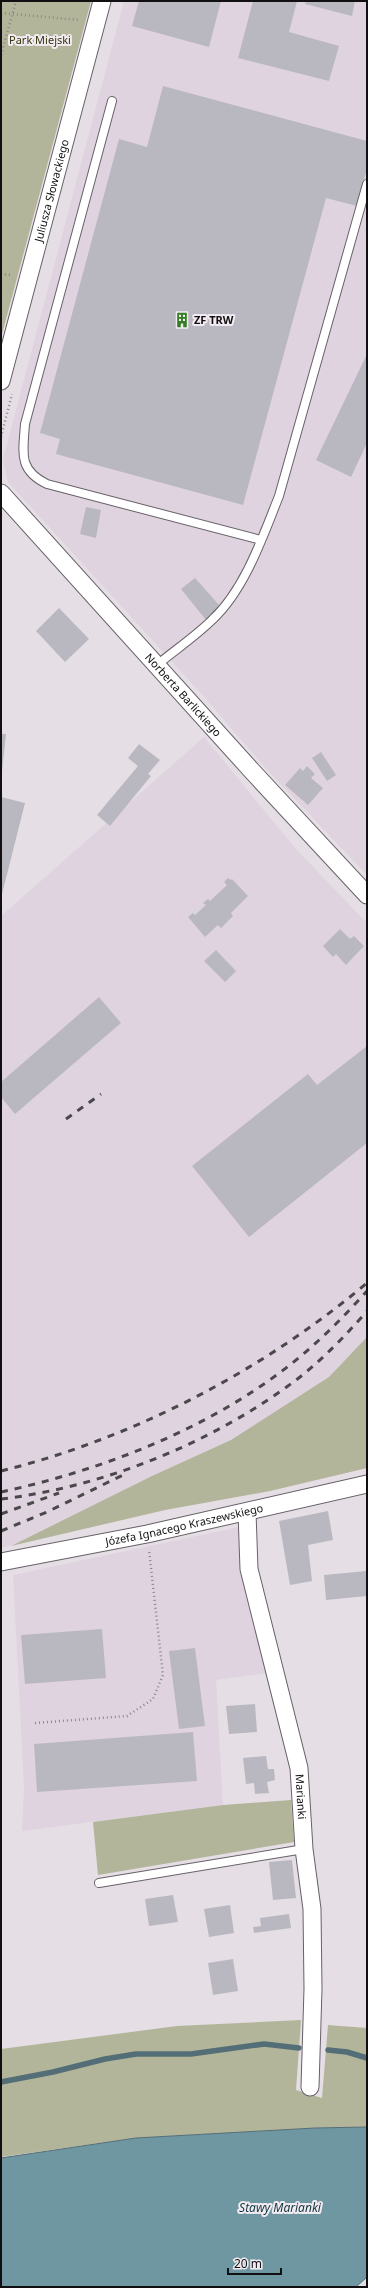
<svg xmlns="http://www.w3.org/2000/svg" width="368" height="2288" viewBox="0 0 368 2288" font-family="'Noto Sans',sans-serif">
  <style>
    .built { fill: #e0d3e0 }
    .green { fill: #b3b59a }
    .water { fill: #6f97a1; stroke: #536e76 }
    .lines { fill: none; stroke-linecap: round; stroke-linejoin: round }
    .stream { stroke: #536e76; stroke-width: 5.5 }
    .building { fill: #b9b8c1 }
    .service-casing { stroke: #676168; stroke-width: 10 }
    .minor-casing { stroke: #676168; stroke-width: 19 }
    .path { stroke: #8c878c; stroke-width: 2.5; stroke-dasharray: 1 3; stroke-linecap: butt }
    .service { stroke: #fff; stroke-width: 8 }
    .minor { stroke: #fff; stroke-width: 17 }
    .rail { stroke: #4b484b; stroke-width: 3; stroke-dasharray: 7 7; stroke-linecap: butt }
    .labels { text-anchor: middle; stroke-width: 4; stroke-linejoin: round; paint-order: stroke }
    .park-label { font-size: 11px; fill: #33350a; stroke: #f2ebf2 }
    .street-label { font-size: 11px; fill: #110f11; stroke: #f2ebf2 }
    .poi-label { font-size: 11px; font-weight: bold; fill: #110f11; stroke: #f2ebf2; text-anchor: start }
    .water-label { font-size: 12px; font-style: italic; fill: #0e353d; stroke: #f2ebf2 }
  </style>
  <rect width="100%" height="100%" fill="#e5dee5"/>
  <path class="built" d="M124 1H367V875L269 772 206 699 8 482 3 459Z
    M204 737 295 848 367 923V1468L270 1491 165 1510 1 1548V916Z
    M239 1527 241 1573 267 1673 216 1680 223 1805 22 1831 24 1788 13 1575Z"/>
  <path class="green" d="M1 1H91L1 338Z
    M367 1337V1468L270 1491 165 1510 11 1546 152 1476 231 1440 329 1377Z
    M291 1800 294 1842 98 1875 93 1822 223 1805Z
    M301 2020 296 2090 322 2098 328 2025 367 2028V2127L315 2128 136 2138 1 2157V2049L177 2026Z"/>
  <path class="water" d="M367 2127V2277L356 2287H1V2158L136 2138 315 2128Z"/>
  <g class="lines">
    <path class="stream" d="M328 2050 347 2052 367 2058
      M1 2082 53 2072 105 2059 136 2054H191L264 2044 299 2048"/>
  </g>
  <path class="building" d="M139 1H221L209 47 132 26Z
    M253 1H297L289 32 339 46 329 81 238 58Z
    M306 1H355L352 16 305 4Z
    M163 86 367 141V169L357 206 326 198 243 505 56 454 60 439 40 433 119 139 147 147Z
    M367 354V443L351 477 316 460Z
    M86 507 101 510 96 538 80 534Z
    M195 578 220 606 206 620 181 589Z
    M59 608 89 639 65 662 36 631Z
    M1 734H6L2 771H1Z
    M139 744 160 760 148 774 151 776 110 826 97 815 138 766 128 758Z
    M321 752 336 775 327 781 312 758Z
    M307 766 315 774 311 778 323 788 308 805 285 785 300 768 303 771Z
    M1 797 25 803 2 894H1Z
    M228 878 231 880 232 879 248 896 231 913 233 916 221 928 218 925 205 937 188 917 193 913 195 915 206 905 203 903 208 899 210 901 227 885 224 882Z
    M340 929 350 939 354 936 364 946 346 965 336 954 333 957 323 946Z
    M216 950 236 971 225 982 204 961Z
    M99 997 121 1023 15 1114 1 1097V1082Z
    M367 1046V1143L249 1237 192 1166 308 1074 317 1085Z
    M328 1511 333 1540 308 1545 312 1581 290 1585 279 1521Z
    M367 1571V1596L326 1600 324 1575Z
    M102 1629 106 1678 25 1684 21 1635Z
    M195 1648 205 1726 179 1729 169 1651Z
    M255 1704 257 1732 229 1734 226 1706Z
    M193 1732 197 1781 37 1792 34 1744Z
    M266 1756 268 1769H274L275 1780 267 1782 269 1793 255 1794 254 1783 246 1784 243 1758Z
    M292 1860 296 1898 273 1900 269 1862Z
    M173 1895 178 1922 149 1926 145 1899Z
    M230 1905 234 1933 209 1937 204 1909Z
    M289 1914 291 1928 254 1933 253 1927 261 1926 260 1918Z
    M233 1959 238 1991 213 1995 208 1963Z"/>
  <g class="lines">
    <g class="service-casing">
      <path id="service" d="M112 101 25 424C23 453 18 470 47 484L261 540
        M157 665C175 650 196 636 213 619 245 589 263 536 279 496L367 184
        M99 1883 304 1849"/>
    </g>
    <g class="minor-casing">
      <g id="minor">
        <path id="s1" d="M1 381 102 1"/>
        <path id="s2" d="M1 493 252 771 367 895"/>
        <path id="s3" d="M247 1512 249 1569 299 1768 304 1849 312 1909 313 1989 310 2087"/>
        <path id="s4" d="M1 1562 147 1534 367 1484"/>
      </g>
    </g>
    <path class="path" d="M1 13 80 20
      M1 55 16 1
      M1 274 13 275
      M1 437 12 394
      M35 1723 127 1716 153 1699 163 1675 149 1550"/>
    <use href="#service" class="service"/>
    <use href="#minor" class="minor"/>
    <path class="rail" d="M66 1119 101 1094
      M1 1471C134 1438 262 1371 367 1283
      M1 1492C98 1471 198 1433 278 1374 311 1350 340 1321 367 1291
      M1 1499C105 1487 217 1441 300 1377 325 1357 346 1335 367 1311
      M1 1514 59 1493
      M1 1531 47 1512 125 1474"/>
  </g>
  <defs>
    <g id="building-bare" transform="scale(1.2)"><path d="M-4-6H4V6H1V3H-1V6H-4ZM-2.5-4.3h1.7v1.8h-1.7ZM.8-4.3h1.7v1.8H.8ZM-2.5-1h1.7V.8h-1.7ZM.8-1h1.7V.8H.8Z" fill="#337d23" stroke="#f2ebf2" stroke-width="2.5" paint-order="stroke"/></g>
  </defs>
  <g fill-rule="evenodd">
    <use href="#building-bare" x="182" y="320"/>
  </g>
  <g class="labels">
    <g class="park-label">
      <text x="40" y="44">Park Miejski</text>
    </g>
    <g class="street-label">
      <text dy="4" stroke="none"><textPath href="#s1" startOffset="197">Juliusza Słowackiego</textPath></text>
      <text dy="4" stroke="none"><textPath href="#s2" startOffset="272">Norberta Barlickiego</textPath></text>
      <text dy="4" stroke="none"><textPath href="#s4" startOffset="187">Józefa Ignacego Kraszewskiego</textPath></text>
      <text dy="4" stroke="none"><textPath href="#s3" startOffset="291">Marianki</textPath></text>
    </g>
    <g class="poi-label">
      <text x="194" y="324">ZF TRW</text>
    </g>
    <g class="water-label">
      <text x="280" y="2212">Stawy Marianki</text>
    </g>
  </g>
  <rect width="368" height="2288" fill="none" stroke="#110f11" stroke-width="4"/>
  <path d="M228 2268v6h53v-6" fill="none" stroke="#110f11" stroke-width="2"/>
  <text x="234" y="2268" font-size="12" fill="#110f11" stroke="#f2ebf2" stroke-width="3" paint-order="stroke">20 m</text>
</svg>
